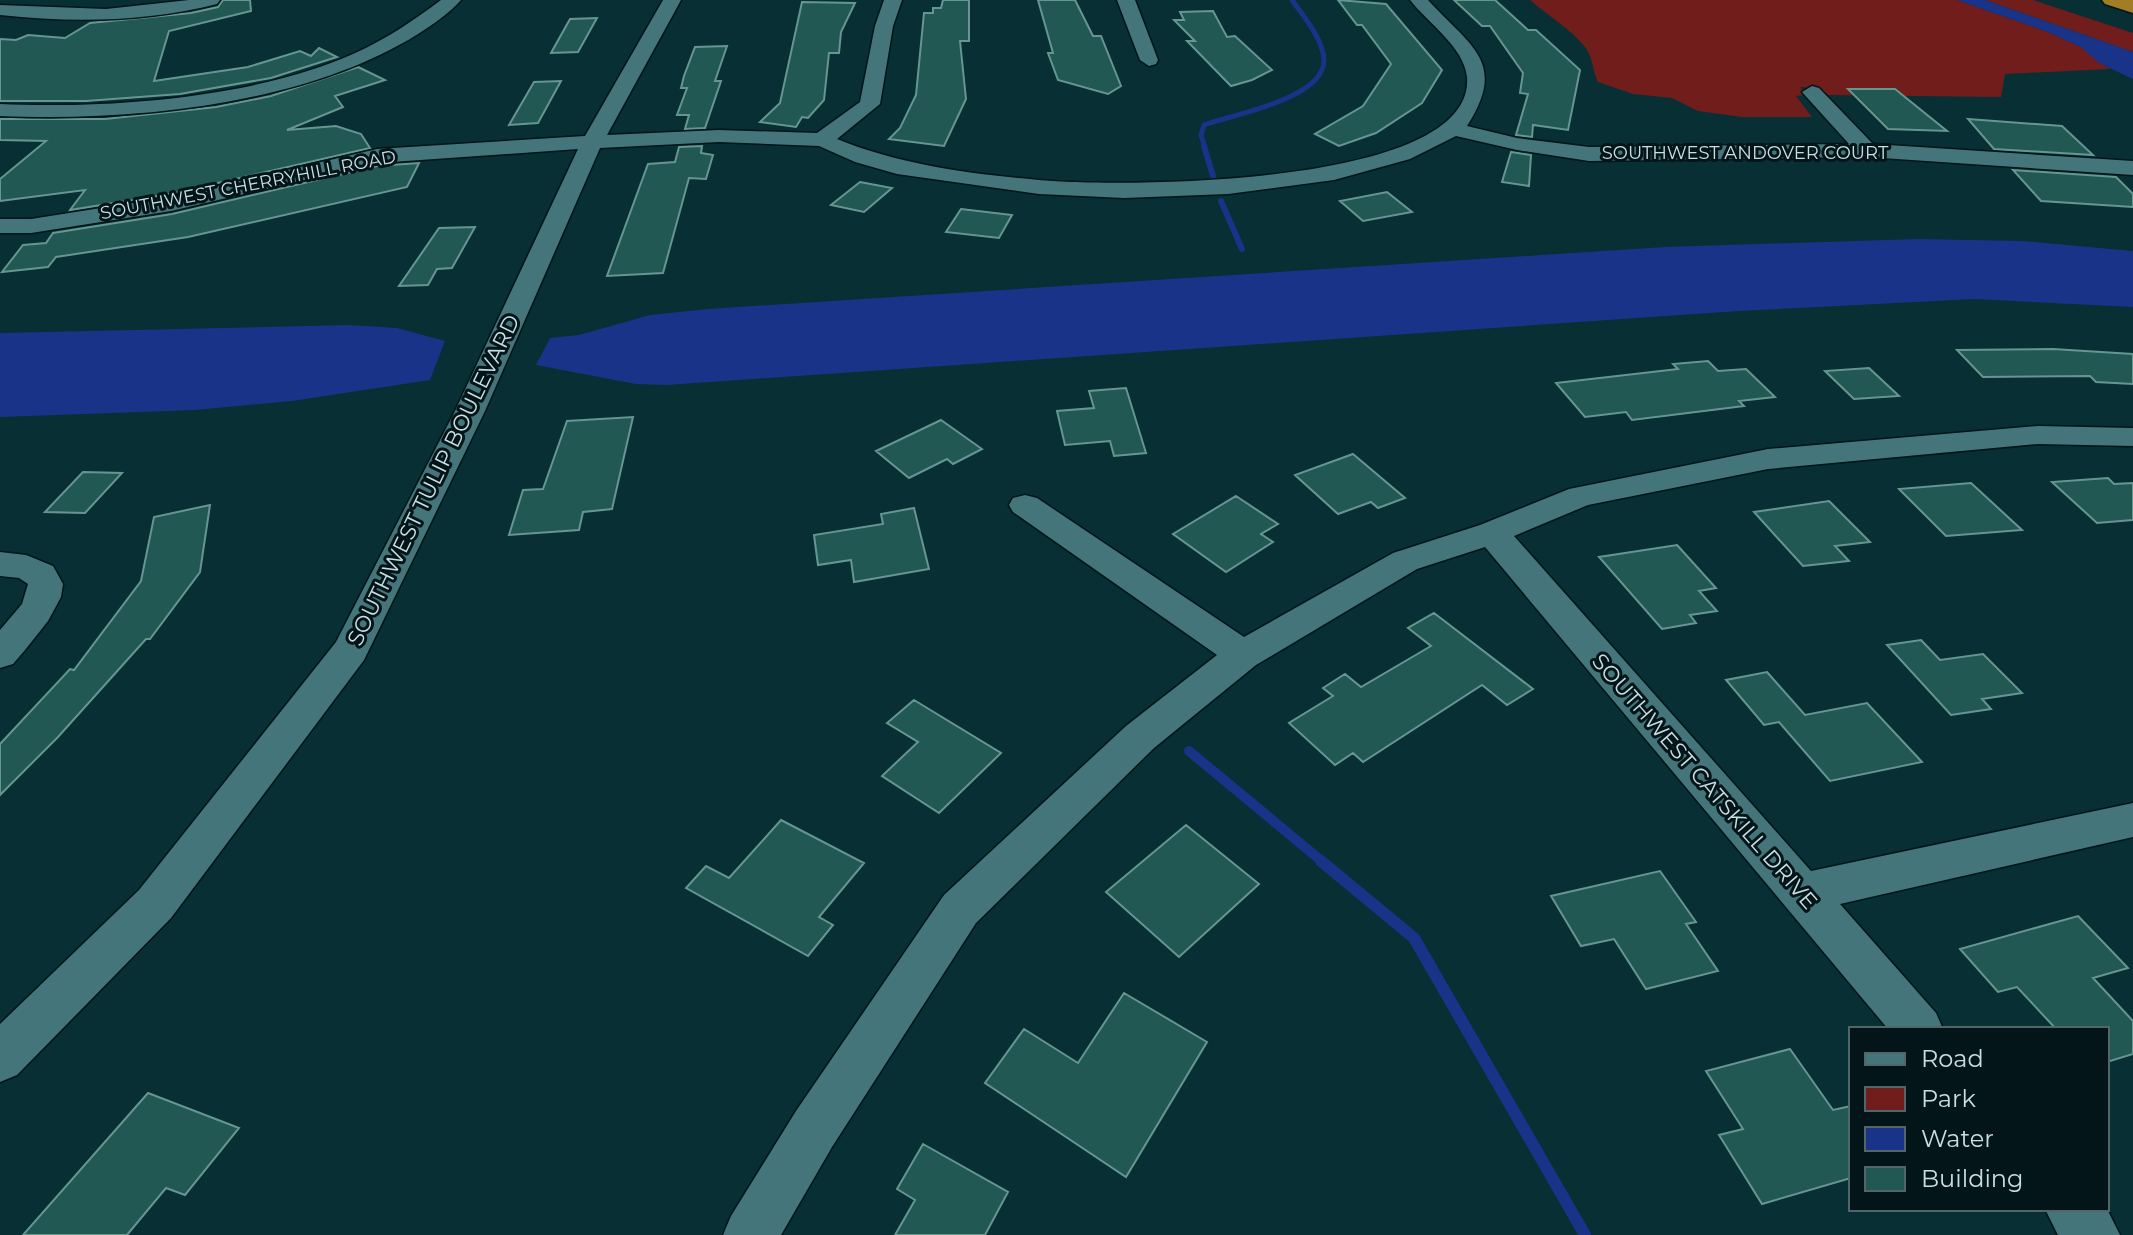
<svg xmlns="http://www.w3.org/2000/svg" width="2133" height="1235" viewBox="0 0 2133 1235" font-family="Montserrat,sans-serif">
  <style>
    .green { fill: #701d1b }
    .water { fill: #193388 }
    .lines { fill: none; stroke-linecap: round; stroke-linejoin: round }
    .stream-far3 { stroke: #193388; stroke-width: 5 }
    .stream-far2 { stroke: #193388; stroke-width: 6 }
    .stream-far1 { stroke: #193388; stroke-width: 10 }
    .stream { stroke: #193388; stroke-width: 12 }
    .building { fill: #215853; stroke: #669690; stroke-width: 2 }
    .minor-casing { stroke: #001619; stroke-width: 3 }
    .highway-casing { stroke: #001619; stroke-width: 3 }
    .minor { fill: #44757b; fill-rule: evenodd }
    .highway { fill: #a17e26; fill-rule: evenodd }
    .labels { text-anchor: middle; stroke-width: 6; stroke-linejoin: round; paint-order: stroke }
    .far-street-label { font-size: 18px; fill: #c7dfe3; stroke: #031518 }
    .street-label { font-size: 22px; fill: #c7dfe3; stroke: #031518 }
  </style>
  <rect width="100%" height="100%" fill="#082f33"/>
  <path class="green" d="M1530 0H1957L2048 32 2081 47 2110 69 2005 74 2001 97 1824 95 1818 88 1800 87 1806 95 1796 96 1812 117H1742L1698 111 1672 98 1633 94 1598 82C1592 71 1594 59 1585 47 1571 29 1547 15 1530 0Z
    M1985 0H2033L2133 33V52Z"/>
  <path class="water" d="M1957 0H1985L2133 52V79L2099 63 2081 47 2048 32Z
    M1917 239 2023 241 2133 251V307L1975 299 1739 311 667 385 636 384 536 365 550 338 579 335 650 315 708 309 1665 247Z
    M349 325 397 328 445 341 430 380 292 401 195 410 0 417V333Z"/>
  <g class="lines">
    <path class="stream-far3" d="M1205 148 1201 135 1204 125C1234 114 1324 99 1324 60 1323 39 1304 17 1292 0"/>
    <path class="stream-far2" d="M1204 146 1213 176
      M1221 201 1242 249"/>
    <path class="stream-far1" d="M1189 751 1324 863"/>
    <path class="stream" d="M1321 861 1414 938 1585 1235"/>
  </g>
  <path class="building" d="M223 0H250L251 11 169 31 154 81 248 67 300 51 311 56 319 48 337 57 271 78 180 94 86 101H0V39L16 40 28 35 65 38 90 23 191 13 218 7Z
    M943 0H969V41H960L966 99 944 146 889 139 900 128 916 95 924 13H933V8H941Z
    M1038 0H1075L1093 36H1101L1121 86 1108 94 1058 80 1048 53H1053Z
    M1338 0 1386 4 1442 70 1422 103 1376 133 1339 146 1315 134 1363 106 1391 64 1362 25H1357Z
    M1454 0H1495L1528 30H1536L1580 70 1568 130 1533 125 1532 137 1516 135 1528 94 1520 93 1523 73 1490 26H1482Z
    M802 2 855 3 841 32 839 53H829L824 100 808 118 802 117 796 127 760 122 780 103Z
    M1213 11 1227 37 1235 36 1272 70 1252 80 1231 86 1187 41H1195L1174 20H1184L1180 12Z
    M597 18 578 52 551 53 570 19Z
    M727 46 715 81H721L705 128 685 129 689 115H677L687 88H681L684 76 695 47Z
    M358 67 385 80 335 96 343 107 287 130 336 126 361 134 370 148 170 194 70 210 85 190 0 201V179L46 141 0 140V119H105L216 107 271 96Z
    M561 81 538 123 509 125 534 82Z
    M1848 89H1895L1947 131 1888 129Z
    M1968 119 2062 126 2093 155 1994 149Z
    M702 146 701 153 713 155 706 179 689 178 663 273 607 276 648 164 675 162 679 147Z
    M1511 152 1531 155 1529 186 1502 182Z
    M419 163 407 187 188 237 56 257 48 267 2 272 23 245 46 243 53 233 172 214 377 166Z
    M2013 170 2116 177 2133 194V207L2041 201Z
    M860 182 892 188 864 212 831 205Z
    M1387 192 1412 212 1363 221 1340 201Z
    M961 209 1012 215 999 238 946 232Z
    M475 227 452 268 437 269 428 285 399 286 439 228Z
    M2053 349 2133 354V384L2096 382 2090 376 1983 377 1957 350Z
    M1708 361 1718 371 1746 369 1775 397 1739 401 1744 406 1632 420 1626 412 1585 417 1556 383 1678 369 1673 364Z
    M1869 368 1899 396 1854 399 1825 371Z
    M1126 388 1146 453 1114 456 1110 441 1065 445 1057 411 1094 408 1089 391Z
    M633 417 612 509 583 512 579 530 509 535 523 490 543 489 567 421Z
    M941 420 982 449 953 464 947 459 909 478 876 451Z
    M1353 454 1405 498 1378 508 1371 502 1338 514 1295 475Z
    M83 472 122 473 85 513 45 512Z
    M2108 478 2114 484 2133 483V520L2097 523 2052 482Z
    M1971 483 2022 530 1946 536 1899 489Z
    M1236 496 1278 524 1261 534 1273 542 1226 572 1173 534Z
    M1829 501 1870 542 1835 546 1849 561 1803 566 1754 512Z
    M210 505 200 572 150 639H146L58 737 0 795V744L70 669 74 670 141 581 154 517Z
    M914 508 929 569 854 582 851 560 818 565 814 535 883 524 881 514Z
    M1677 545 1716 588 1699 591 1717 611 1690 615 1696 623 1662 629 1599 557Z
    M1434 613 1533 689 1507 705 1482 685 1363 762 1353 753 1335 765 1289 723 1333 696 1323 688 1345 674 1361 687 1431 646 1408 628Z
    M1921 640 1940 660 1983 654 2022 693 1982 699 1991 709 1951 715 1887 645Z
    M1767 672 1805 715 1867 703 1922 762 1830 781 1779 722 1764 725 1726 680Z
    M914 700 1001 753 939 813 882 776 918 742 887 723Z
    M781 820 864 863 819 917 833 925 808 956 686 888 706 866 729 878Z
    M1186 825 1259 884 1179 957 1106 892Z
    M1660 871 1696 922 1686 924 1718 971 1646 989 1614 939 1581 946 1551 896Z
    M2078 916 2128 968 2093 978 2133 1021V1054L2107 1062V1029H2056L2017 987 1998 992 1960 949Z
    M1124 993 1207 1042 1126 1177 985 1083 1024 1029 1078 1063Z
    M1790 1049 1833 1110 1851 1106V1178L1762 1204 1719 1135 1743 1129 1706 1071Z
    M148 1093 239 1128 185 1195 166 1188 127 1235H23Z
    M923 1144 1008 1192 985 1235H895L915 1200 897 1189Z"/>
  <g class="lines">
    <g class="minor-casing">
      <path id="minor" d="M189 0H220L217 4C145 22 74 23 0 15V5L106 9Z
        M441 0H461C450 13 432 25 418 34 305 105 131 122 0 116V104C107 109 255 98 353 54 385 40 413 21 441 0Z
        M663 0H681L607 135 719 130 817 133 860 102 875 26 884 0H902L893 26 880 104 837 139C901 165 971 174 1039 180 1111 187 1476 189 1467 77 1464 47 1428 23 1410 0H1428C1471 47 1508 62 1467 126L1517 138 1589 147 1849 144 1802 92 1812 86 1819 88 1873 144 2133 161V175L1867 157 1589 161 1517 150 1456 136 1410 159 1334 180 1228 194 1124 198 1039 194 897 174 855 162 819 146 719 142 600 148 485 411 364 660 171 918 17 1075 0 1082V1024L139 890 336 642 455 411 578 149 377 163 171 211 31 233H0V219H31L171 197 377 149 585 136Z
        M1117 0H1135L1158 60 1156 64 1149 66 1140 60Z
        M2038 426 2133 428V446L2038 444 1768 469 1588 505 1514 536 1811 871 2133 803V837L1840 904 1936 1013 1943 1029H1888L1485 547 1417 569 1256 665 1154 748 976 923 832 1147 781 1235H723L731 1216 796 1111 944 895 1126 726 1217 655 1013 512 1009 505 1013 498 1025 495 1037 498 1244 637 1393 553 1480 525 1569 489 1768 449Z
        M0 552 26 555 53 566 63 584 61 597 48 621 25 650 13 664 0 668V630L22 604 28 584 19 578 0 576Z
        M2045 1209H2107L2120 1235H2058Z"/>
    </g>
    <g class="highway-casing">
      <path id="highway" d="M2102 0H2133V13L2105 4Z"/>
    </g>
    <use href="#minor" class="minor"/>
    <use href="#highway" class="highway"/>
  </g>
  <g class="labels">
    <g class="far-street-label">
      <text x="1745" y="159">SOUTHWEST ANDOVER COURT</text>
      <text transform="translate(248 185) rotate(-11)" y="6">SOUTHWEST CHERRYHILL ROAD</text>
    </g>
    <g class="street-label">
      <text transform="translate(433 480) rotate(-64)" y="8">SOUTHWEST TULIP BOULEVARD</text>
      <text transform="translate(1705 781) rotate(49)" y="8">SOUTHWEST CATSKILL DRIVE</text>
    </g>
  </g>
  <rect x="1849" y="1027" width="260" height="184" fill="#031518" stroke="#516669" stroke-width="2"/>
  <rect x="1865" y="1053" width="40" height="12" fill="#44757b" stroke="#516669" stroke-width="2"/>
  <text x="1921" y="1067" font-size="24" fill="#c7dfe3">Road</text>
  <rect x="1865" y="1087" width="40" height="24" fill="#701d1b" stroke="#516669" stroke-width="2"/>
  <text x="1921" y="1107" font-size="24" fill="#c7dfe3">Park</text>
  <rect x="1865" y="1127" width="40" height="24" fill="#193388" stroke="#516669" stroke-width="2"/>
  <text x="1921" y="1147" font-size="24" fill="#c7dfe3">Water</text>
  <rect x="1865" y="1167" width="40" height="24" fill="#215853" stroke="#516669" stroke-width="2"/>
  <text x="1921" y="1187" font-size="24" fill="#c7dfe3">Building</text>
</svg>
